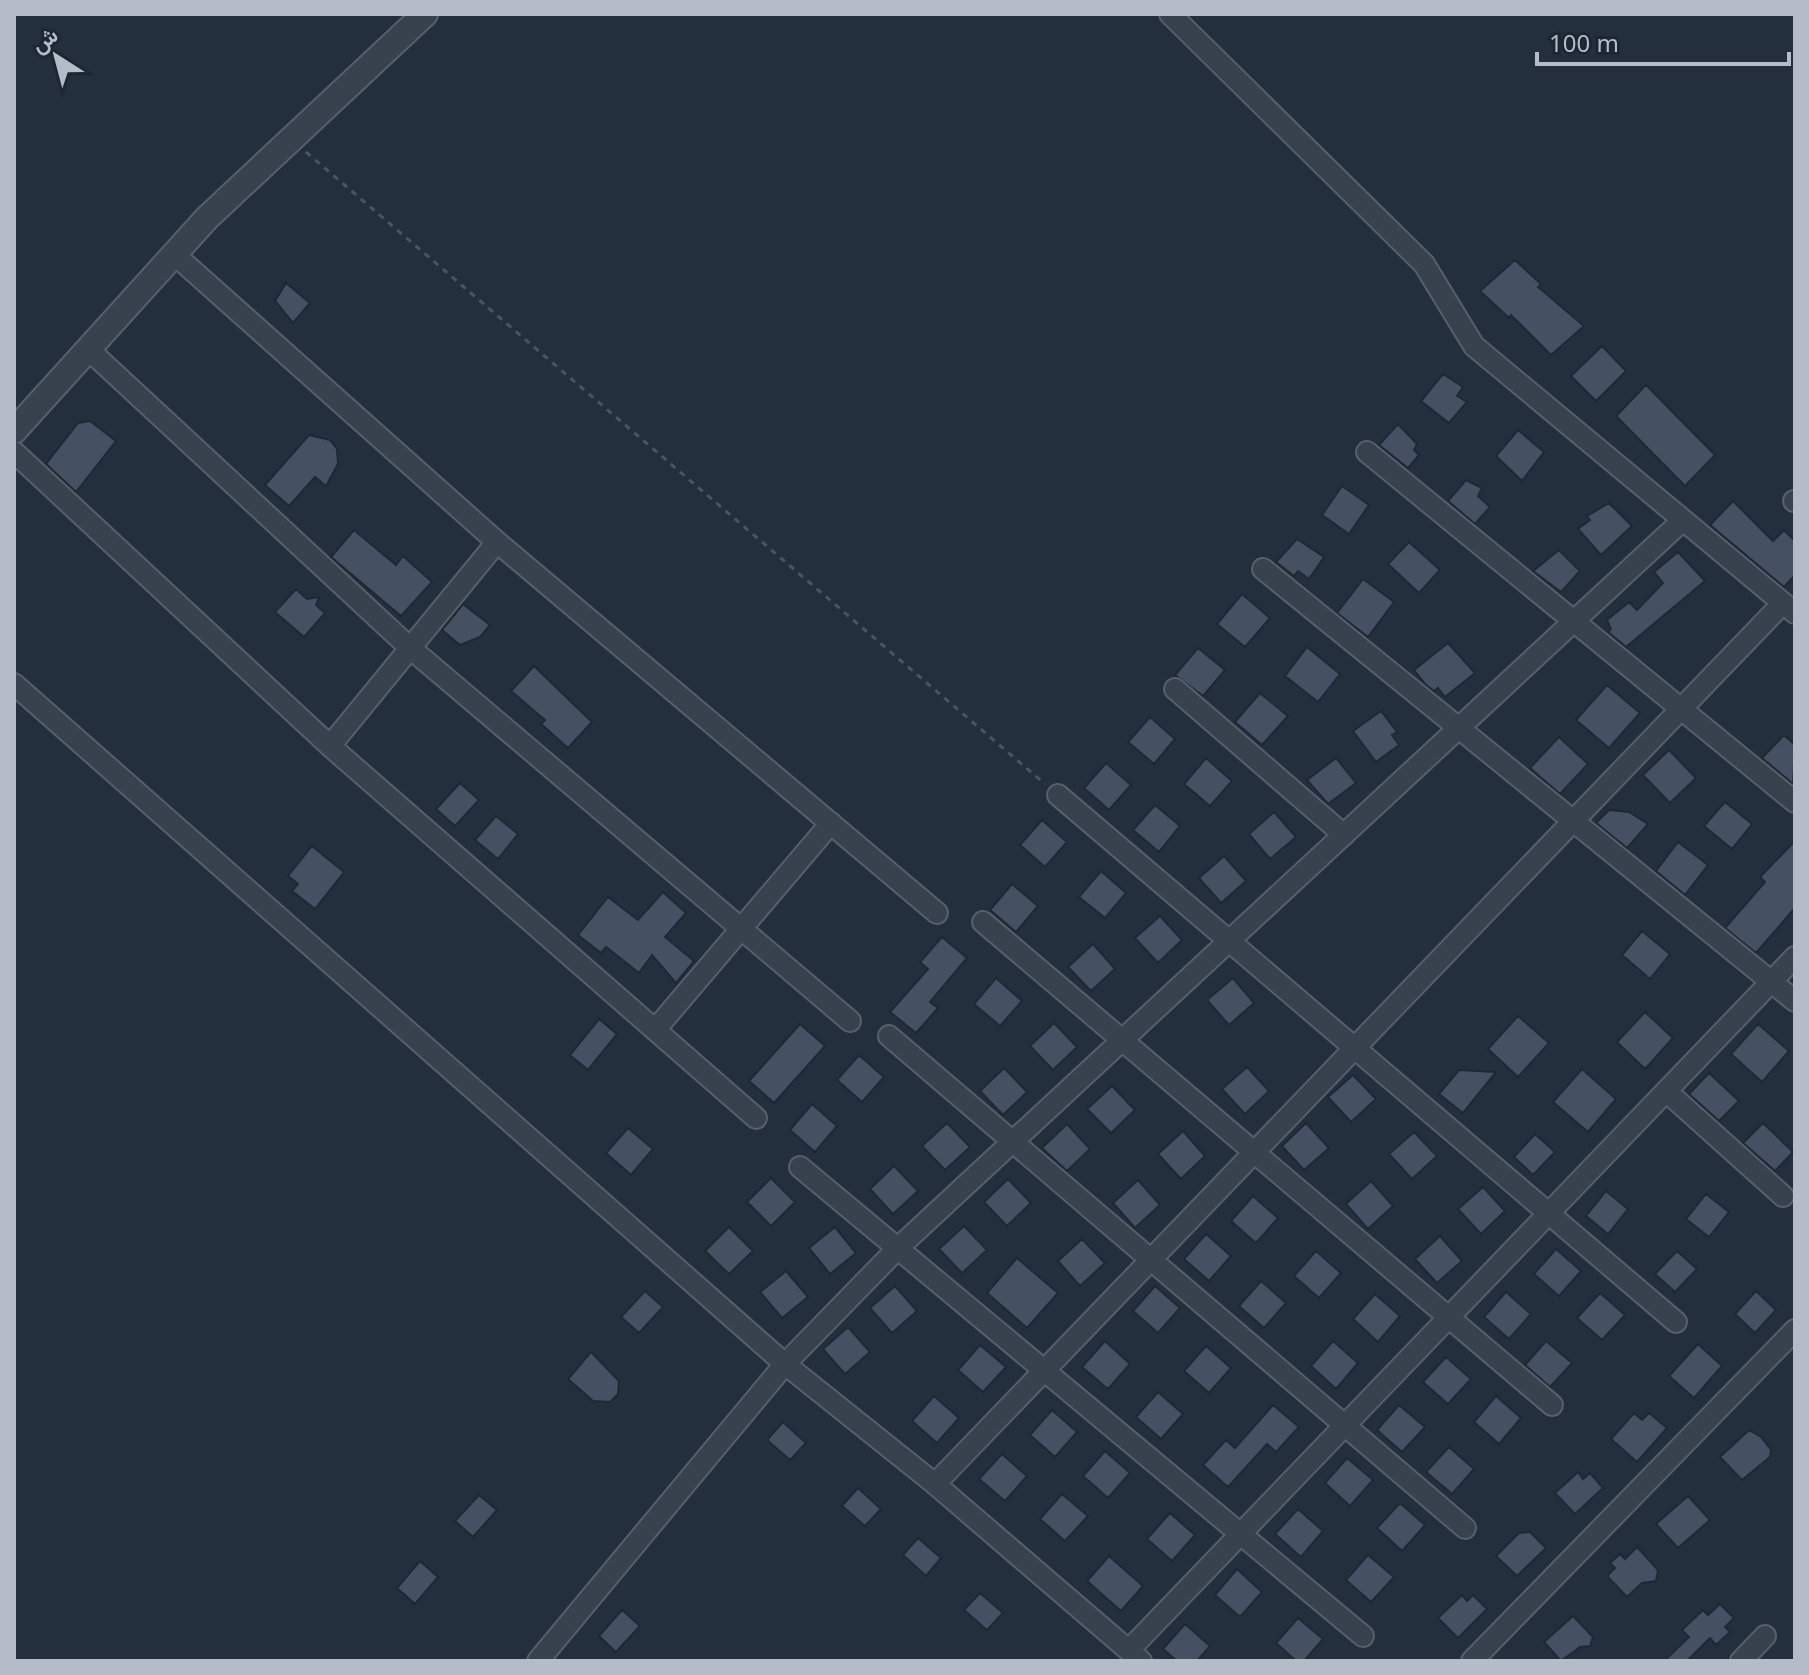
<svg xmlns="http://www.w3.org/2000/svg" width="1809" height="1675" viewBox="0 0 1809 1675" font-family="'Noto Sans',Vazirmatn,sans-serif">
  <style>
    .building { fill: #455162; stroke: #1f2835; stroke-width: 2 }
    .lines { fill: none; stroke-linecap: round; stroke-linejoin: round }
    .minor-casing { stroke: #565f6c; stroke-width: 24 }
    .tertiary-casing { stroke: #565f6c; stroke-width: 28 }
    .path { stroke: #44595c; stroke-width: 3; stroke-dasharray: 6 6; stroke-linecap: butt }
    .minor { stroke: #38414e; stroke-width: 20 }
    .tertiary { stroke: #38414e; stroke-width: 24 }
  </style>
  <rect width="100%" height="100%" fill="#242f3e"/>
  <path class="building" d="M1515 260 1541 284 1538 287 1584 326 1551 355 1511 315 1509 318 1480 291Z
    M286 283 310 303 293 323 275 301Z
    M1602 346 1626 371 1596 401 1571 376Z
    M1443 374 1463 387 1457 396 1467 402 1449 423 1421 401Z
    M1646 385 1715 455 1685 486 1616 416Z
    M90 421 116 441 76 492 46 464 78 423Z
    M1398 424 1417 444 1414 450 1419 455 1408 468 1379 445Z
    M1518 430 1544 452 1522 481 1496 456Z
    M309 435 330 440 337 449 338 464 326 486 315 477 289 506 265 485Z
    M1466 480 1482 488 1478 496 1490 507 1475 524 1448 501Z
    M1342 486 1369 505 1349 534 1322 515Z
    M1733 501 1773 541 1784 530 1795 541V575L1784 587 1710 525Z
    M1609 503 1632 526 1601 555 1578 529 1590 520 1587 516Z
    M354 530 396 565 403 556 432 582 401 616 331 557Z
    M1297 539 1324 557 1309 579 1298 571 1294 576 1276 562Z
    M1409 542 1440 570 1419 593 1388 564Z
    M1559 550 1580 571 1561 592 1533 571Z
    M1678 552 1705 581 1626 647 1608 632 1611 629 1607 620 1629 602 1637 610 1663 583 1654 572Z
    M1363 579 1394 602 1368 637 1337 613Z
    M296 589 307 599 319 597 316 605 325 613 304 637 275 612Z
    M1242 594 1270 618 1245 647 1217 624Z
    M463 604 490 625 480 637 460 645 442 630Z
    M1448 643 1475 673 1445 697 1438 688 1434 691 1426 685 1414 670Z
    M1307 647 1340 674 1318 702 1285 676Z
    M1198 648 1225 670 1203 696 1175 675Z
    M534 666 592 722 568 748 541 724 545 720 511 691Z
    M1607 685 1640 713 1609 748 1576 720Z
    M1260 693 1288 716 1262 745 1235 722Z
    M1381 711 1397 732 1392 735 1399 745 1376 762 1353 731Z
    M1150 717 1175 739 1154 764 1128 742Z
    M1784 735 1795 745 1793 784 1762 758Z
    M1559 737 1588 764 1560 794 1530 768Z
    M1669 750 1696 778 1670 803 1643 775Z
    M1206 758 1232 781 1210 806 1184 784Z
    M1336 758 1356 783 1328 804 1307 780Z
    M1106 763 1131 785 1109 810 1084 788Z
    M460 783 479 800 455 826 436 809Z
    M1725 802 1752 824 1732 849 1704 826Z
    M1155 805 1180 826 1159 852 1133 830Z
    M1609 810 1629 812 1648 824 1627 848 1596 823Z
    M1274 812 1296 837 1270 859 1249 834Z
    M496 816 518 834 498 859 475 840Z
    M1042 820 1067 842 1045 867 1020 845Z
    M1795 841V908L1756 953 1725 928 1765 882 1760 877Z
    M1678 842 1708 865 1685 895 1656 871Z
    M312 846 344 872 315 909 292 891 298 884 288 876Z
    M1224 856 1246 881 1221 903 1199 878Z
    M1101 871 1126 893 1105 918 1079 897Z
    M1012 884 1038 906 1016 932 990 910Z
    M663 892 686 913 665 937 694 961 676 983 652 955 639 973 606 947 601 953 578 935 608 897 638 920Z
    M1160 916 1182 940 1158 963 1135 938Z
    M1642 931 1670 954 1650 979 1622 955Z
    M942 937 967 958 930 1002 938 1008 916 1033 890 1012 928 969 920 962Z
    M1093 944 1115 969 1091 991 1068 967Z
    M996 978 1022 1001 1000 1026 974 1004Z
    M1233 978 1254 1003 1229 1025 1207 1000Z
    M1645 1012 1673 1038 1645 1069 1617 1042Z
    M1518 1016 1549 1043 1518 1077 1488 1049Z
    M599 1019 617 1034 588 1070 570 1055Z
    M1054 1023 1077 1047 1053 1070 1030 1046Z
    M800 1024 825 1046 774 1103 749 1081Z
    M1758 1024 1789 1051 1762 1082 1731 1054Z
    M859 1055 884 1077 862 1102 837 1080Z
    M1247 1067 1269 1091 1245 1114 1222 1089Z
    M1004 1068 1027 1092 1003 1115 980 1091Z
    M1582 1069 1616 1099 1588 1132 1553 1102Z
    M1459 1070 1496 1072 1463 1113 1439 1094Z
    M1709 1073 1739 1101 1719 1121 1689 1094Z
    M1353 1075 1376 1099 1351 1122 1328 1097Z
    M1112 1086 1135 1110 1111 1133 1087 1109Z
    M812 1104 837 1126 815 1152 790 1130Z
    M947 1123 970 1147 945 1170 922 1146Z
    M1306 1123 1329 1148 1304 1170 1282 1146Z
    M1763 1123 1793 1152 1775 1171 1743 1143Z
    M1067 1124 1090 1149 1067 1171 1042 1148Z
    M628 1128 653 1149 631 1175 606 1153Z
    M1183 1131 1205 1156 1181 1179 1158 1154Z
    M1414 1132 1437 1156 1412 1179 1389 1154Z
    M1535 1134 1555 1152 1533 1175 1514 1157Z
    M894 1166 918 1191 893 1214 870 1189Z
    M771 1178 795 1202 771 1226 747 1202Z
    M1008 1179 1031 1203 1007 1226 984 1202Z
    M1138 1180 1160 1205 1135 1228 1113 1203Z
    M1371 1181 1393 1206 1368 1229 1346 1204Z
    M1483 1187 1505 1211 1481 1234 1458 1209Z
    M1606 1191 1628 1209 1608 1234 1586 1216Z
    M1706 1194 1729 1212 1709 1237 1686 1219Z
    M1253 1196 1278 1218 1256 1243 1231 1221Z
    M964 1226 987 1250 962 1273 939 1249Z
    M729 1227 753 1251 729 1274 705 1251Z
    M835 1227 856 1253 830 1274 809 1248Z
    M1206 1234 1231 1256 1209 1281 1184 1259Z
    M1440 1236 1462 1261 1437 1283 1415 1259Z
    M1082 1239 1105 1263 1080 1286 1058 1261Z
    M1556 1249 1581 1271 1559 1296 1534 1274Z
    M1316 1251 1341 1273 1319 1298 1294 1276Z
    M1677 1251 1697 1269 1675 1292 1655 1274Z
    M1017 1258 1058 1293 1027 1328 987 1293Z
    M786 1271 808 1297 782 1318 760 1292Z
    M1261 1281 1286 1303 1264 1328 1239 1306Z
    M895 1286 917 1311 892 1333 870 1308Z
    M1155 1286 1180 1308 1158 1333 1133 1311Z
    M645 1291 663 1307 639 1333 621 1317Z
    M1756 1291 1776 1310 1755 1333 1735 1314Z
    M1506 1292 1531 1314 1509 1339 1484 1317Z
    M1600 1293 1625 1315 1602 1340 1577 1318Z
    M1375 1294 1400 1316 1378 1342 1353 1319Z
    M848 1327 870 1352 845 1374 823 1349Z
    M1105 1341 1130 1364 1108 1389 1082 1367Z
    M1333 1341 1358 1363 1336 1389 1311 1366Z
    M1546 1341 1572 1363 1550 1387 1525 1365Z
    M1698 1344 1722 1366 1694 1398 1669 1376Z
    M980 1345 1006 1367 983 1392 958 1370Z
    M1206 1346 1231 1368 1209 1393 1184 1371Z
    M591 1352 619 1381 618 1394 610 1402 593 1401 568 1379Z
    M1446 1357 1471 1379 1448 1404 1423 1382Z
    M1158 1392 1183 1414 1161 1439 1136 1417Z
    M934 1396 959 1418 937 1443 912 1421Z
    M1496 1396 1521 1418 1499 1444 1474 1422Z
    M1273 1405 1299 1427 1276 1452 1267 1444 1228 1487 1203 1465 1226 1440 1235 1448Z
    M1399 1405 1425 1427 1402 1452 1377 1430Z
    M1052 1410 1077 1432 1055 1457 1030 1435Z
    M1634 1413 1642 1420 1649 1413 1667 1428 1637 1462 1611 1439Z
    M783 1422 806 1443 790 1460 767 1440Z
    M1749 1430 1761 1437 1771 1450 1770 1457 1742 1480 1720 1457Z
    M1449 1447 1474 1469 1452 1494 1426 1472Z
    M1105 1451 1130 1473 1108 1498 1083 1476Z
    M1002 1454 1027 1476 1005 1501 979 1479Z
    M1347 1458 1373 1480 1350 1506 1325 1483Z
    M1578 1472 1583 1479 1590 1473 1603 1488 1575 1514 1555 1493Z
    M858 1488 881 1509 865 1526 842 1506Z
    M1062 1494 1088 1516 1065 1541 1040 1519Z
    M479 1495 497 1510 473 1537 455 1521Z
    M1688 1496 1710 1520 1678 1548 1656 1524Z
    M1400 1503 1425 1525 1402 1551 1377 1528Z
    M1298 1509 1323 1531 1301 1557 1275 1534Z
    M1170 1513 1195 1535 1172 1561 1147 1539Z
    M1530 1532 1546 1548 1517 1576 1496 1556 1519 1533Z
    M918 1538 941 1558 926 1576 903 1555Z
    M1637 1547 1658 1570 1656 1581 1642 1583 1627 1597 1607 1576 1615 1568 1610 1563 1620 1554 1625 1559Z
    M1368 1555 1394 1577 1371 1602 1346 1580Z
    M1109 1556 1143 1586 1121 1611 1087 1581Z
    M420 1561 438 1577 415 1604 397 1588Z
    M1237 1569 1262 1592 1240 1617 1215 1595Z
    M980 1593 1003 1613 987 1630 964 1610Z
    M1462 1595 1467 1601 1473 1595 1487 1609 1458 1638 1438 1618Z
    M1720 1604 1734 1618 1725 1627 1730 1632 1716 1645 1710 1638 1687 1661H1664L1689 1637 1682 1630 1703 1610 1708 1615Z
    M622 1610 640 1626 616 1652 599 1636Z
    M1573 1616 1593 1637 1590 1646 1580 1647 1561 1661 1544 1642Z
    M1298 1618 1323 1639 1304 1661H1296L1276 1643Z
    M1185 1624 1210 1646 1197 1661H1177L1163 1649Z"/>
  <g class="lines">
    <g class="minor-casing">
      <path id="minor" d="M1170 14 1424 264 1474 346 1795 613
        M174 254 497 542 937 913
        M88 349 409 647 850 1021
        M14 452 330 746 756 1118
        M1367 452 1795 802
        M1794 501H1795
        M1263 569 1795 1001
        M14 684 785 1364 935 1484 1141 1661
        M1175 689 1344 835
        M330 746 497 542
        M1058 795 1676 1322
        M983 922 1552 1405
        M655 1030 831 823
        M889 1036 1465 1528
        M1666 1091 1783 1196
        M800 1167 1363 1636
        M935 1484 1783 603
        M1129 1650 1795 957
        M538 1661 785 1364 898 1248 1683 520
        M1472 1661 1795 1330
        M1741 1661 1765 1636"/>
    </g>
    <g class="tertiary-casing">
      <path id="tertiary" d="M14 431 207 218 425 14"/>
    </g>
    <path class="path" d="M306 152 1045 784"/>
    <use href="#minor" class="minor"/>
    <use href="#tertiary" class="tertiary"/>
  </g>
  <rect width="1809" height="1675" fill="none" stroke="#b4bcc9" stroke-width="32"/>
  <g transform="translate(56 56) rotate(324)" stroke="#1d2633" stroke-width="6" paint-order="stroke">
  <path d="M0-6L14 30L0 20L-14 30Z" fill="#b4bcc9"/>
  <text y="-12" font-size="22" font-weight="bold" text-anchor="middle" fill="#b4bcc9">ش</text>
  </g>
  <path d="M1537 52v12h252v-12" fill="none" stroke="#b4bcc9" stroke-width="4"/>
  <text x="1549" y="52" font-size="24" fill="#b4bcc9" stroke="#1d2633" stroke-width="6" paint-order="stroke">100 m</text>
</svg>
